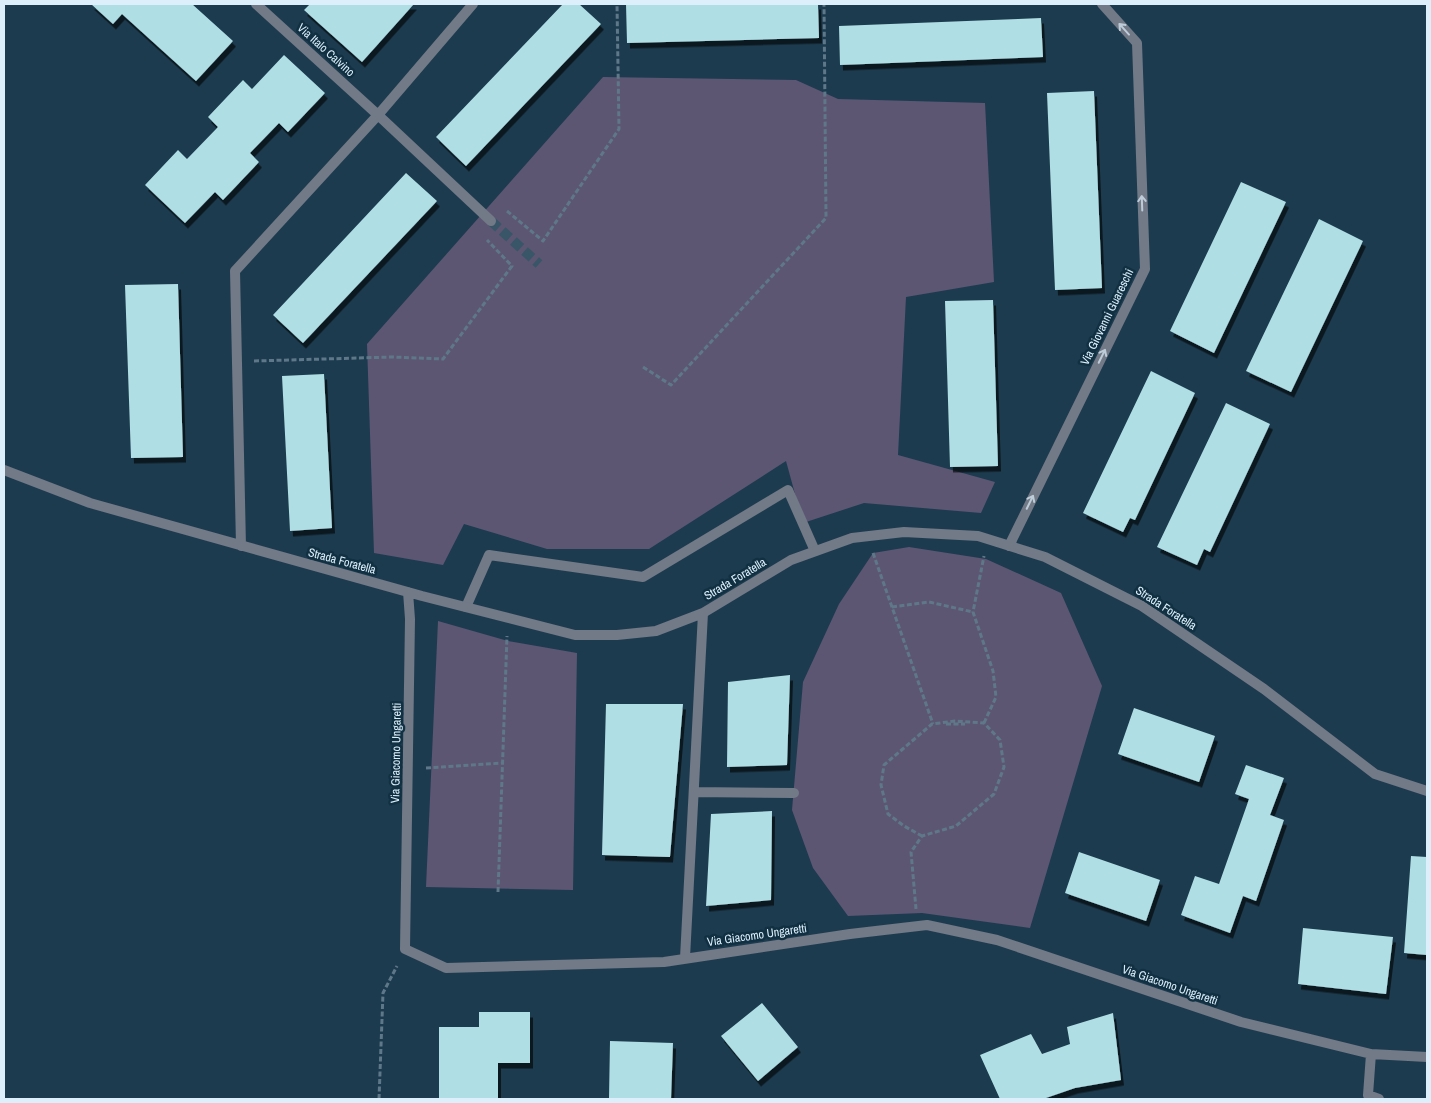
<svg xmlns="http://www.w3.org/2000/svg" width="1431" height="1103" viewBox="0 0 1431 1103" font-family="'Archivo Narrow',sans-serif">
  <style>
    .green { fill: #5c5673 }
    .building { fill: #b0dee5; filter: url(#shadow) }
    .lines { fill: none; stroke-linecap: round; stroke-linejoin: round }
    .minor-tunnel { stroke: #395668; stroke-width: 10; stroke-dasharray: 10 5; stroke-linecap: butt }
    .path { stroke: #5e7889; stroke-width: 3; stroke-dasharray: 5 2.5; stroke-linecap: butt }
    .service { stroke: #727987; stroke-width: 10 }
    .minor { stroke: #727987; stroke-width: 10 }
    .oneway { stroke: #bdccd8 }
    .labels { text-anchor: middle; stroke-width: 5; stroke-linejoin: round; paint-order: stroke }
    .street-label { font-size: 12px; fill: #ddeffb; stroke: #113143 }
  </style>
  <defs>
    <filter id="shadow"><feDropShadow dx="3" dy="5.5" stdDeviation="0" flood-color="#0009"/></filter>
  </defs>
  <rect width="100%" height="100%" fill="#1c3b4e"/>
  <path class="green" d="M603 77 796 80 838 99 985 103 994 282 906 297 898 455 995 482 981 513 864 503 803 523 786 461 649 549H547L464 524 443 565 374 553 367 344Z
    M909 547 986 559 1061 593 1102 686 1030 928 922 913 848 916 813 868 792 810 803 682 839 604 873 553Z
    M438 621 508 641 577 653 573 890 426 887Z"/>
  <path class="building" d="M91 4H192L233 41 196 81 122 14 113 24Z
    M310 4H414L362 62 304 10Z
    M563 4H579L601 24 466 166 436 137Z
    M626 4H818L819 38 627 43Z
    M1041 18 1043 57 840 65 839 26Z
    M284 55 325 93 288 132 279 123 250 153 259 162 223 200 215 192 185 223 145 185 178 150 187 159 218 127 208 117 243 80 252 89Z
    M1094 91 1102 288 1055 290 1047 93Z
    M406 173 437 201 303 343 273 315Z
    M1241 182 1286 202 1214 353 1170 331Z
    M1319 219 1363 241 1291 392 1246 371Z
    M178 284 183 457 131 458 125 285Z
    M993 300 998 466 950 467 945 301Z
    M1151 371 1195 393 1135 520 1130 518 1123 532 1083 513Z
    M324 374 332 528 290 531 282 376Z
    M1226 403 1270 424 1210 552 1204 549 1197 565 1157 547Z
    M790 675 787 765 727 767 728 682Z
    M606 704H683L670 857 602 855Z
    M1134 708 1215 736 1199 782 1118 754Z
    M1246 765 1284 778 1270 815 1284 820 1256 901 1243 896 1230 933 1181 915 1195 876 1219 884 1249 799 1235 794Z
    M772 811 771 900 706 906 711 814Z
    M1079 852 1160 880 1146 921 1065 893Z
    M1411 856 1427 857V955L1404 953Z
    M1303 928 1393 937 1386 994 1298 984Z
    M762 1003 798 1047 758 1081 721 1036Z
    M479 1012H530V1063H498V1099H439V1027H479Z
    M1113 1013 1121 1080 1075 1088 1043 1099H1000L980 1055 1031 1034 1042 1054 1070 1044 1067 1027Z
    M610 1041 673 1043 671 1099H609Z"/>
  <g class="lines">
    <path class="minor-tunnel" d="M491 221 539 264"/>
    <path class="path" d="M507 211 543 241 619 129 617 4
      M254 361 393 357 443 359 512 266 487 240
      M643 367 671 385 826 218 824 4
      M873 553 933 724
      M892 607 929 602 973 612
      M984 723 996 697 993 671 973 612 984 556
      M946 724H965
      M426 768 503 763
      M498 892 507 636
      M916 909 911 852 922 836 956 826 994 794 1004 767 1000 740 984 723 955 721 932 724 884 765 881 785 888 814 904 826 922 836
      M379 1099 383 993 397 966"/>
    <path class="service" d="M466 607 489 555 643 577 788 490 815 551"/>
    <path class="minor" d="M256 4 378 115 491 221
      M4 470 90 503 422 596 575 635H617L656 631 703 613 791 560 852 538 904 532 978 536 1045 557 1142 606 1264 689 1375 774 1427 791
      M241 546 235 271 378 115 473 4
      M1009 546 1145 269 1137 43 1102 4
      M408 592 410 619 405 949 446 968 664 962 850 934 927 925 997 940 1241 1022 1371 1054 1427 1057
      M694 792 794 793
      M685 958 703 613
      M1371 1054 1368 1095 1379 1099"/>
  </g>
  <defs><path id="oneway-shaft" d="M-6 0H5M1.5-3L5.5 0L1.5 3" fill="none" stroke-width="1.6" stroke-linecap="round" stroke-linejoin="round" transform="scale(1.25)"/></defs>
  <g class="oneway">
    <use href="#oneway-shaft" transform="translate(1124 29) rotate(-132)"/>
    <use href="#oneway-shaft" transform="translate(1142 203) rotate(-92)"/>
    <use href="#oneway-shaft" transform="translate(1102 356) rotate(-64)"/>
    <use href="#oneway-shaft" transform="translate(1030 502) rotate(-64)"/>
  </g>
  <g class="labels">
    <g class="street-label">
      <text transform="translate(326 50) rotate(42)" y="4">Via Italo Calvino</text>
      <text transform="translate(1107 317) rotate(-64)" y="4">Via Giovanni Guareschi</text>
      <text transform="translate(342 561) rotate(15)" y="4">Strada Foratella</text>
      <text transform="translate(735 579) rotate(-31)" y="4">Strada Foratella</text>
      <text transform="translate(1166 608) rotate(33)" y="4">Strada Foratella</text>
      <text transform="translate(396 753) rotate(-89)" y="4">Via Giacomo Ungaretti</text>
      <text transform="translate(757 935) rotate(-8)" y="4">Via Giacomo Ungaretti</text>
      <text transform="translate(1170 985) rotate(19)" y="4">Via Giacomo Ungaretti</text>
    </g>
  </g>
  <rect width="1431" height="1103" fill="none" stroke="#ddeffb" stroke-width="10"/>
</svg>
